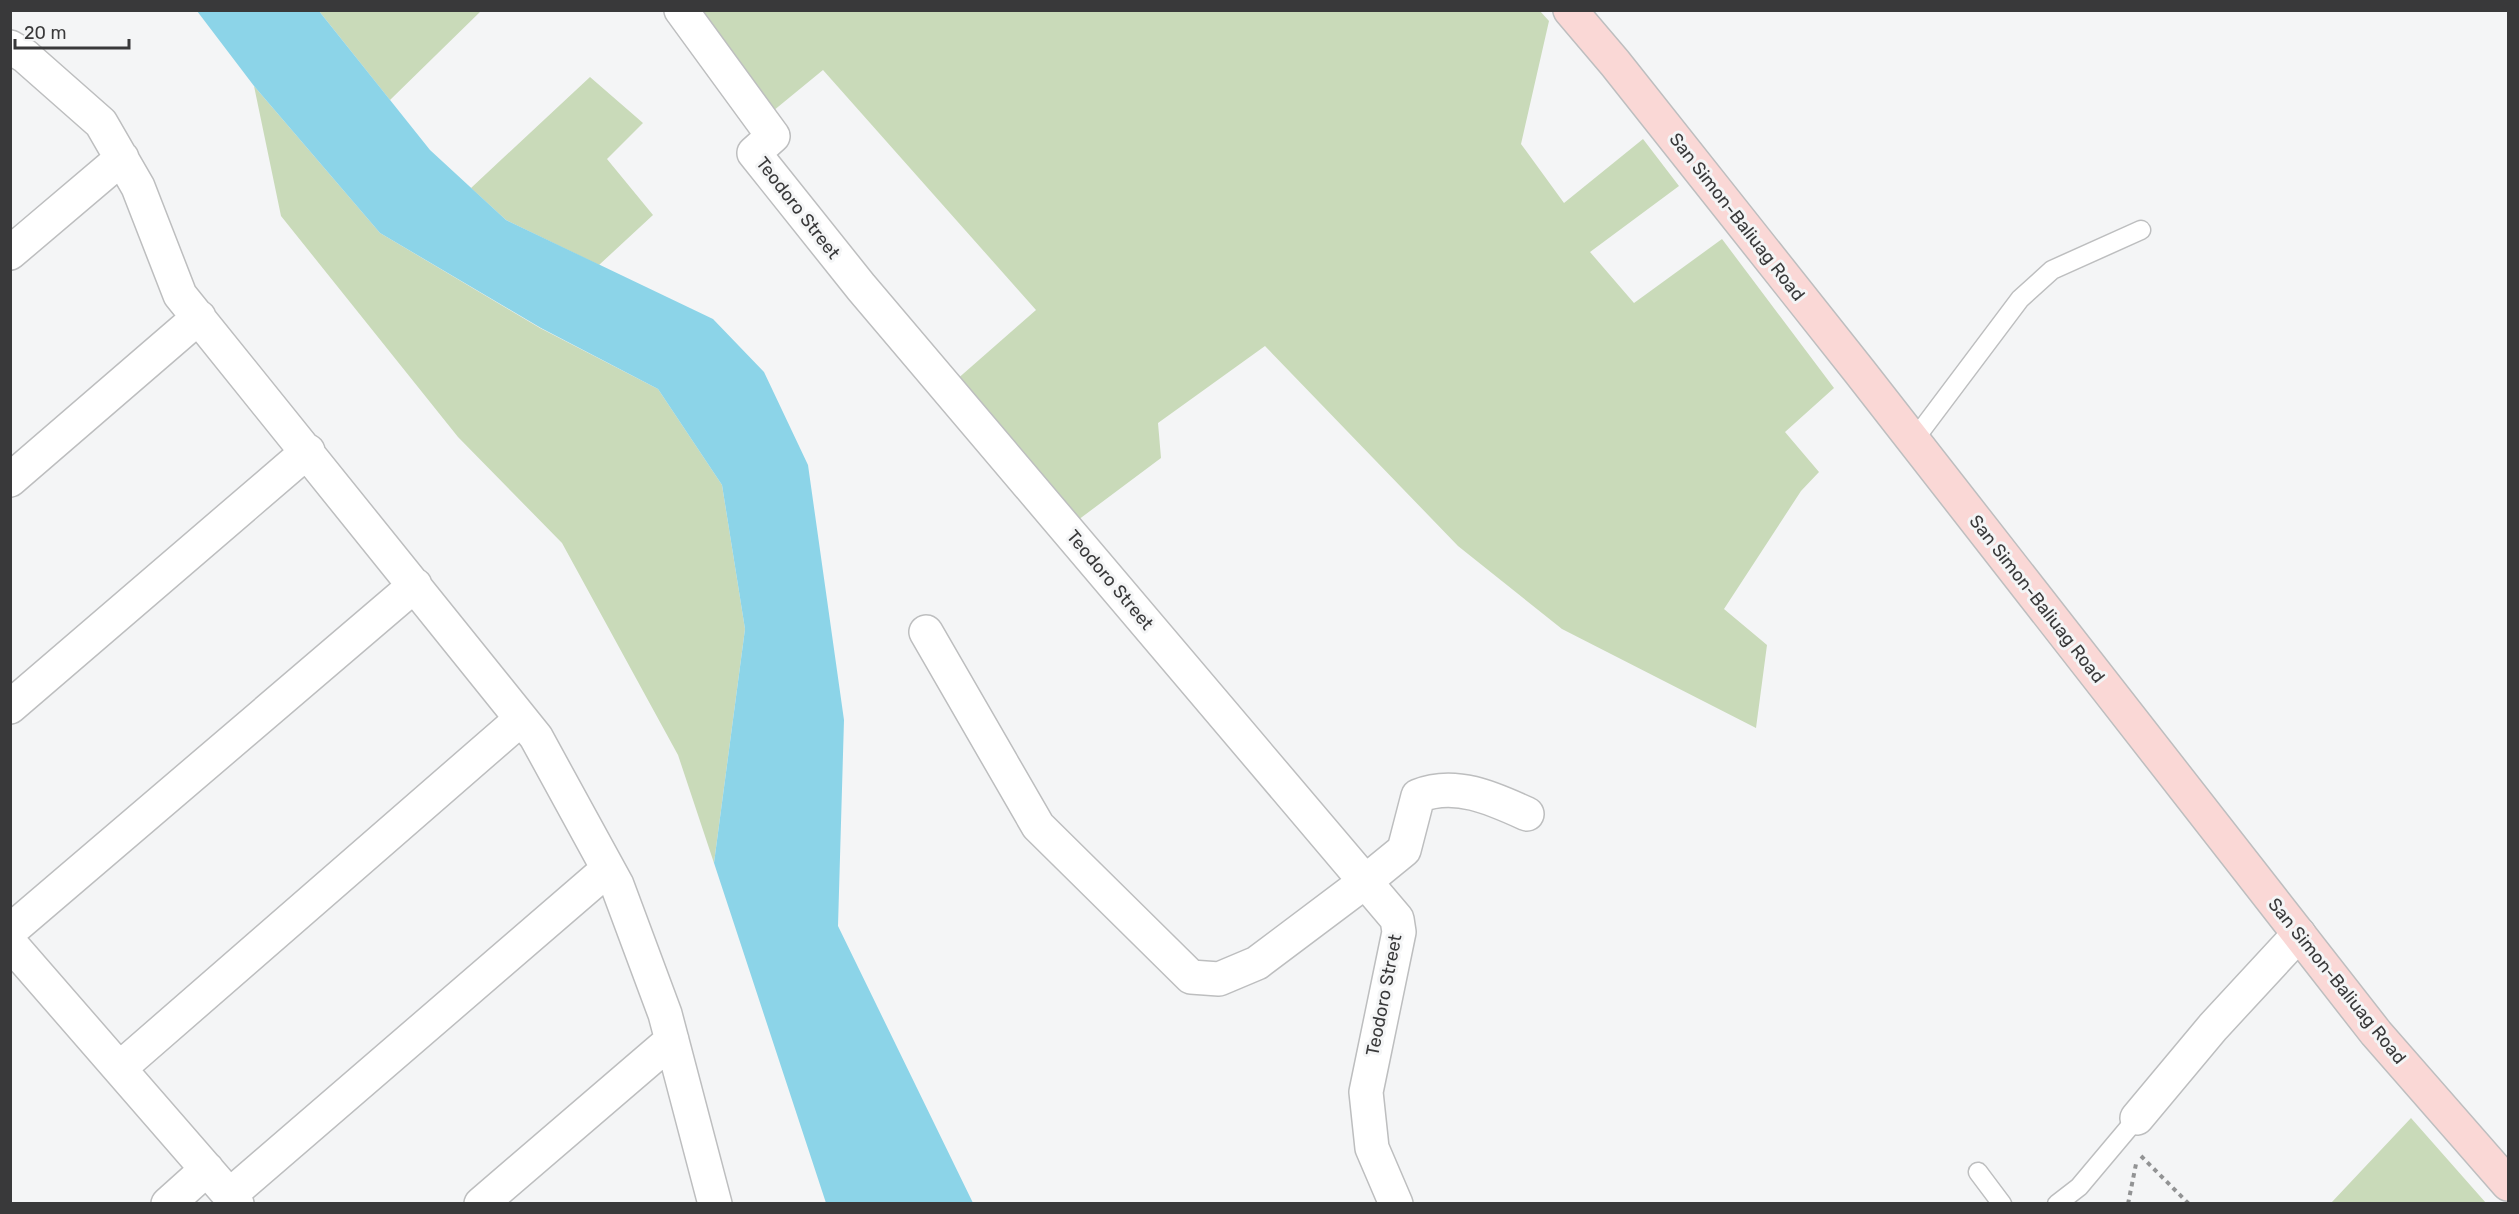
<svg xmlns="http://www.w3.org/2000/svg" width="2519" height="1214" viewBox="0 0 2519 1214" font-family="Rubik,sans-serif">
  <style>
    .green { fill: #c9dab9 }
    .water { fill: #8cd4e8 }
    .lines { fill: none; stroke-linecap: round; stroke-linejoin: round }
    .service-casing { stroke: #bdbebf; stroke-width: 21 }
    .minor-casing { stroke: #bdbebf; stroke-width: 36 }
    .secondary-casing { stroke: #bdbebf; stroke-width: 36 }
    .path { stroke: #929394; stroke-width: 4; stroke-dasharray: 4.5 4.5; stroke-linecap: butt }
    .service { stroke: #fff; stroke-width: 18 }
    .minor { stroke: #fff; stroke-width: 33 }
    .secondary { stroke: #fad8d6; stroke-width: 33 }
    .labels { text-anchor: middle; stroke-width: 6; stroke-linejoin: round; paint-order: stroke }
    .street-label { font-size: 18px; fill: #39393a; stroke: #f4f5f6 }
  </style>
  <rect width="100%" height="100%" fill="#f4f5f6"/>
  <path class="green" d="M319 11H481L390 100Z
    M697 11H1540L1549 21 1521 144 1564 203 1643 139 1679 186 1590 252 1634 303 1722 239 1834 388 1785 432 1819 472 1801 491 1724 609 1767 645 1756 728 1562 629 1458 546 1265 346 1158 423 1161 458 1074 523 955 381 1036 310 823 70 773 111Z
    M590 77 643 123 607 159 653 215 599 265 506 220 471 188Z
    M254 86 380 233 540 328 658 389 722 485 745 629 714 863 678 755 562 543 458 437 281 216Z
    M2411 1118 2486 1203H2331Z"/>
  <path class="water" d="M197 11H319L430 150 506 220 713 319 764 372 808 465 844 720 838 926 973 1203H826L714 863 745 629 722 485 658 389 541 328 380 233 254 86Z"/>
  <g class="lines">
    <g class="service-casing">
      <path id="service" d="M1914 440 2020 299 2052 270 2141 230
        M1978 1172 2002 1204
        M2057 1204 2079 1187 2137 1118"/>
    </g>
    <g class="minor-casing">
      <path id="minor" d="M681 10 773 136 754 153 861 287 1397 919 1399 932 1366 1092 1372 1148 1396 1204
        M10 47 25 56 101 123 138 187 180 295 536 737 617 885 665 1014 715 1204
        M10 253 122 158
        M10 480 199 317
        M926 632 1038 826 1191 977 1219 979 1257 963 1366 881 1404 850 1418 796C1455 781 1492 798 1527 814
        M10 707 308 451
        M10 931 415 585
        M10 943 237 1204
        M120 1068 521 719
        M2137 1118 2213 1027 2299 934
        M230 1195 608 869
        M168 1204 207 1169
        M481 1204 672 1040"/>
    </g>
    <g class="secondary-casing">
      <path id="secondary" d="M1570 10 1615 63 1860 372 2376 1033 2508 1184"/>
    </g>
    <path class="path" d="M2141 1156 2189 1204
      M2128 1204 2136 1164"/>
    <use href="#service" class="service"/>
    <use href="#minor" class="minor"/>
    <use href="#secondary" class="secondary"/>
  </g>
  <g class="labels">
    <g class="street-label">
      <text transform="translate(798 208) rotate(52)" y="6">Teodoro Street</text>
      <text transform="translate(1737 217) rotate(52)" y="6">San Simon-Baliuag Road</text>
      <text transform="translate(1110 580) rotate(50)" y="6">Teodoro Street</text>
      <text transform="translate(2037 599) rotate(52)" y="6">San Simon-Baliuag Road</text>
      <text transform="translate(2337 981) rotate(51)" y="6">San Simon-Baliuag Road</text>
      <text transform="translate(1384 995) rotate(-79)" y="6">Teodoro Street</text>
    </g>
  </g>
  <rect width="2519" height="1214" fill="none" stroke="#39393a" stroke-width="24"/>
  <path d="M15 39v9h114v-9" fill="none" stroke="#39393a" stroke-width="3"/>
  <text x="24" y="39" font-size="18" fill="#39393a" stroke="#f4f5f6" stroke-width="4.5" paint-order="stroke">20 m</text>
</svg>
